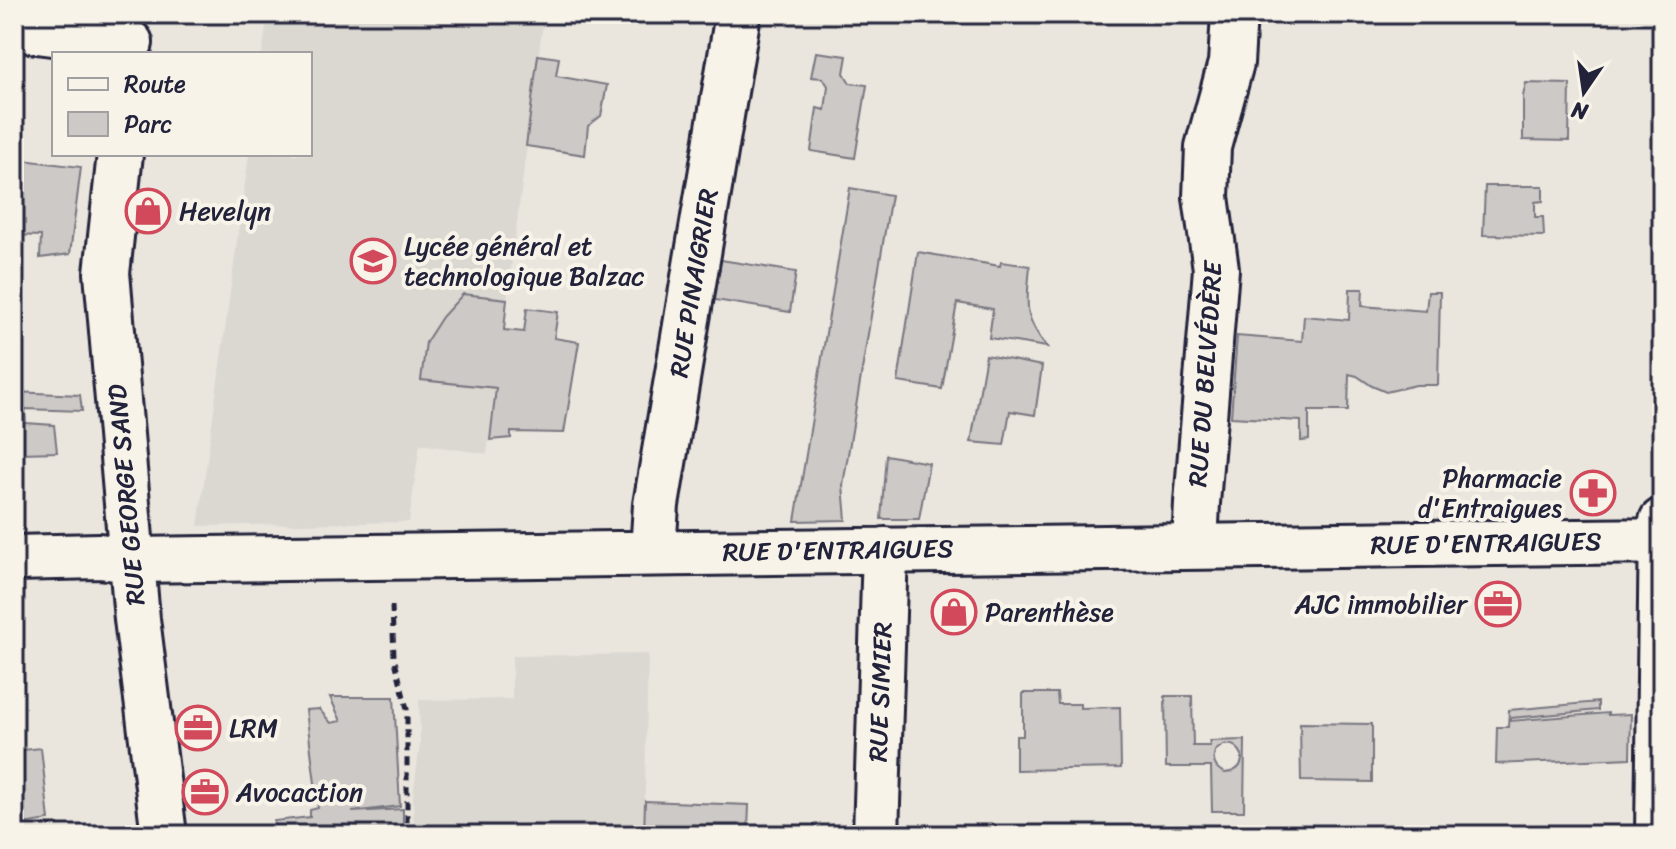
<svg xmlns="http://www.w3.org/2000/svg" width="1676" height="849" viewBox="0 0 1676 849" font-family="Sriracha,sans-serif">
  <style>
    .built { fill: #dbd8d2 }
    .green { fill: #cdc9c6; stroke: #787680; stroke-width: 2; fill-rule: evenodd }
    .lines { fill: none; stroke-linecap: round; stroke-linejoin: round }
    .minor-casing { stroke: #22223b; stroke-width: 50 }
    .path { stroke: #22223b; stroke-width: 5; stroke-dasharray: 8 6; stroke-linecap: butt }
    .minor { stroke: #f7f3e8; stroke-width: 44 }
    .labels { text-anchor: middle; stroke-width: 8; stroke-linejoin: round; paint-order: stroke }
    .poi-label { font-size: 26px; fill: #22223b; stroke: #f7f3e8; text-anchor: start }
    .street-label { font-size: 26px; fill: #22223b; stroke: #f7f3e8 }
  </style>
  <rect width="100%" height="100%" fill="#eae6de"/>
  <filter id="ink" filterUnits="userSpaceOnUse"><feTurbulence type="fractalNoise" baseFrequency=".0125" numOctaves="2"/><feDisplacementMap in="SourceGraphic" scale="16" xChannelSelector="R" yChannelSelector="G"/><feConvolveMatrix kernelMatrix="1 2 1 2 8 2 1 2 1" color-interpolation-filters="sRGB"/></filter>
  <g filter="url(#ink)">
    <path class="built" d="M268 14H544L487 454 420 444 409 522 198 526 249 154H310V54H262Z
      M648 654 644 835H414L413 796 420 743 419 700 512 699V656Z"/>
    <path class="green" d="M816 52 847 56 844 73 850 83 867 85 855 158 811 151 817 108 825 110 828 86 823 78 811 77Z
      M538 55 559 58 556 76 607 85 601 116 588 126 585 155 526 146Z
      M1526 83 1570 84 1569 141 1523 140V96Z
      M14 159 81 167 70 254 40 258 41 236 14 235Z
      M1485 186H1543V201L1535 202V217H1543L1544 236 1483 235Z
      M850 188 891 195 843 485 846 520 795 521Z
      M918 252 1000 266 1001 262 1030 266C1027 303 1022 316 1047 347L989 338 993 309 957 303 942 389 898 382Z
      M721 260 796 272 790 312 715 300Z
      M1350 289H1363L1362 306 1426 311 1428 292H1440L1438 385H1416L1386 392 1372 386 1357 376 1349 374 1348 411H1309V440L1301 441V421L1231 417 1237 336 1302 341 1304 316 1349 320Z
      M463 294 507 299 504 330 524 332 527 308 558 312 554 338 579 342 564 433 511 432V438L490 440 496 388 421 380 426 342 442 317Z
      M986 355 1042 366 1035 415 1010 411 1004 445 971 442Z
      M14 392 80 395 82 411 25 409 26 423 54 425 57 452 20 453V448H14Z
      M886 455 929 463 919 519H881Z
      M1023 693H1057L1058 704H1080V708L1120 707 1121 768 1016 770V736H1023Z
      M1165 696H1192L1193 746H1210V741L1245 740 1244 811H1212L1211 767H1166ZM1223 745C1232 743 1238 746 1242 755 1243 767 1236 772 1225 773 1215 769 1212 761 1215 751Z
      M330 697H394L400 806 352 812 403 809V835H277L274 821 310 817V810L318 808 306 710 319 709 331 723 341 721Z
      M1598 702V710L1511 718 1510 721 1608 713V715L1631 714 1630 758 1496 764 1497 727H1508L1509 710Z
      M1300 723 1372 724V782L1301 781Z
      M41 748 49 820 23 824 14 817V751Z
      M645 801 749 805 748 831 774 832V835H644Z"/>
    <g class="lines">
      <g class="minor-casing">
        <path id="minor" d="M14 28 130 43
          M120 154 107 273 137 619 164 835
          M1195 546 1197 503 1216 269 1206 197 1208 147 1231 63 1234 14
          M653 552 656 505 738 14
          M14 558 99 556 132 560 1662 541
          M876 835 885 550
          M1658 835 1662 521"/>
      </g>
      <path class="path" d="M392 606 394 657 407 709V835"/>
      <use href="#minor" class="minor"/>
    </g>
  </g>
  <defs>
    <g id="shop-ring" transform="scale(2.3)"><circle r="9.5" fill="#f7f3e8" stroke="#d1495b" stroke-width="1.5"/><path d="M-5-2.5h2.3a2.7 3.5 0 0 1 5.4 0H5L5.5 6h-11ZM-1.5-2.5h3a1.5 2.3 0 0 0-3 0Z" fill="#d1495b"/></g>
    <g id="school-ring" transform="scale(2.3)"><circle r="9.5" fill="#f7f3e8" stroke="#d1495b" stroke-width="1.5"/><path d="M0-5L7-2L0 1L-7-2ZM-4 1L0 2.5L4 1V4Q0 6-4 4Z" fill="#d1495b"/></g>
    <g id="pharmacy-ring" transform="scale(2.3)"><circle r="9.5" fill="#f7f3e8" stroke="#d1495b" stroke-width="1.5"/><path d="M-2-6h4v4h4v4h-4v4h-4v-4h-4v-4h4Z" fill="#d1495b"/></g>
    <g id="office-ring" transform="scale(2.3)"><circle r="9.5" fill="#f7f3e8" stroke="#d1495b" stroke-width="1.5"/><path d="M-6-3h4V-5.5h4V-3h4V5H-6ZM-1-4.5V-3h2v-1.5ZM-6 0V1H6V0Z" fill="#d1495b"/></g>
  </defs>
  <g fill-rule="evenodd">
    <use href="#shop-ring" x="148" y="211"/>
    <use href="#school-ring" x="373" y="261"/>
    <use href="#pharmacy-ring" x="1593" y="493"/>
    <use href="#office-ring" x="1498" y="604"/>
    <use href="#shop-ring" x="954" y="612"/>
    <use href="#office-ring" x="198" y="728"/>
    <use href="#office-ring" x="205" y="792"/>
  </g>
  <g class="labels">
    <g class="poi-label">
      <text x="179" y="220">Hevelyn</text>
      <text x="404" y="255">Lycée général et<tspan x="404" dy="30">technologique Balzac</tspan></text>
      <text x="1562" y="487" text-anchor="end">Pharmacie<tspan x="1562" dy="30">d'Entraigues</tspan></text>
      <text x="1467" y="613" text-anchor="end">AJC immobilier</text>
      <text x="985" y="621">Parenthèse</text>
      <text x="229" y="737">LRM</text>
      <text x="236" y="801">Avocaction</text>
    </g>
    <g class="street-label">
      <text transform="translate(693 283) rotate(-81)" y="9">RUE PINAIGRIER</text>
      <text transform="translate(1205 374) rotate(-86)" y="9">RUE DU BELVÉDÈRE</text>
      <text transform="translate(126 495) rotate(-95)" y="9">RUE GEORGE SAND</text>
      <text transform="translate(1486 543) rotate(-1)" y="9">RUE D'ENTRAIGUES</text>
      <text transform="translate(838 550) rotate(-1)" y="9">RUE D'ENTRAIGUES</text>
      <text transform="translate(880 692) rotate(-88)" y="9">RUE SIMIER</text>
    </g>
  </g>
  <rect width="1676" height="849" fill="none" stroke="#f7f3e8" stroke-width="48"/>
  <rect x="24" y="24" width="1628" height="801" fill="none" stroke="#22223b" stroke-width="3" filter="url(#ink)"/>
  <rect x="52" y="52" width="260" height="104" fill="#f7f3e8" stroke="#a29fa3" stroke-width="2"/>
  <rect x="68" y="78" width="40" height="12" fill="#f7f3e8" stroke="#a29fa3" stroke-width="2"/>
  <text x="124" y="92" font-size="24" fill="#22223b">Route</text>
  <rect x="68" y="112" width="40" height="24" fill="#cdc9c6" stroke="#a29fa3" stroke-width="2"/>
  <text x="124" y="132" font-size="24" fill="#22223b">Parc</text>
  <g transform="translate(1584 92) rotate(193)" stroke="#f7f3e8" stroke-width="6" paint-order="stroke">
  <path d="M0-6L14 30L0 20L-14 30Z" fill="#22223b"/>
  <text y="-12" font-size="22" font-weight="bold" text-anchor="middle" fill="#22223b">N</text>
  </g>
</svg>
